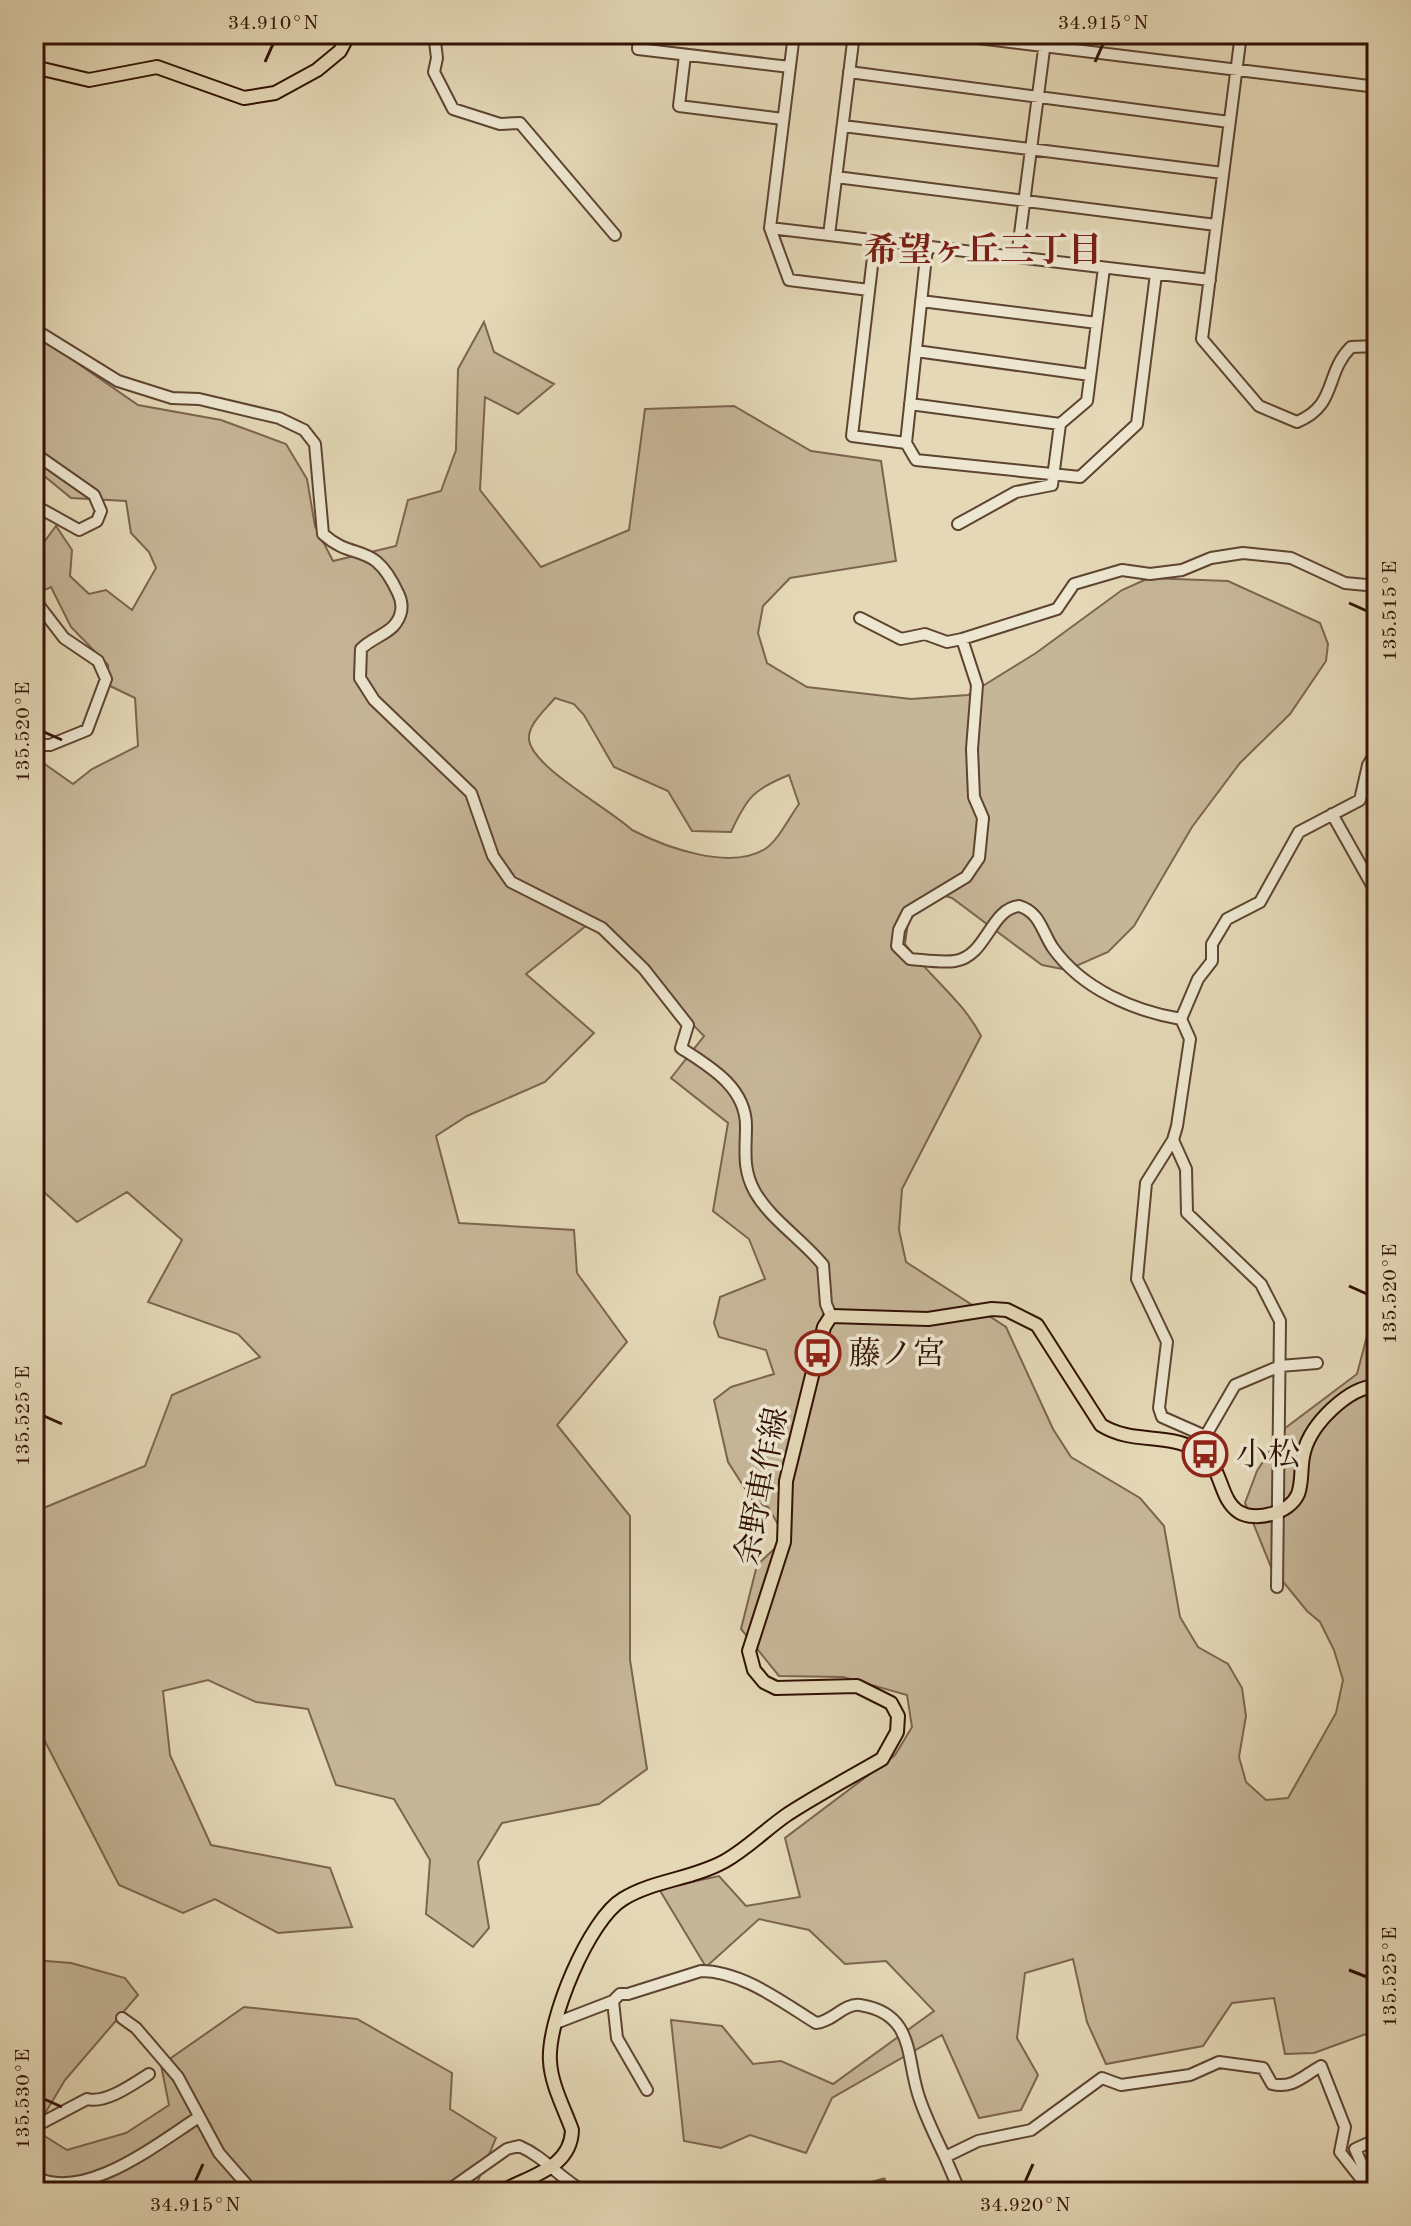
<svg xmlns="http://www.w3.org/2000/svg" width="1411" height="2226" viewBox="0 0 1411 2226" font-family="'Old Standard TT','Noto Serif JP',serif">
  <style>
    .green { fill: #c6b698; stroke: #7c644e; stroke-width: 2; fill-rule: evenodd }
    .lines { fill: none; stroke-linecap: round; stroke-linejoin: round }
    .stream { stroke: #78614a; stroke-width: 3 }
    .minor-casing { stroke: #5e4430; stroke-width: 14 }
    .major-casing { stroke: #321204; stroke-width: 16 }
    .minor { stroke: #ede6d0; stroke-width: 10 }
    .major { stroke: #e4d8b6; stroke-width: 12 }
    .ticks { fill: none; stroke: #321204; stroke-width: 3 }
    .labels { text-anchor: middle; stroke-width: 7; stroke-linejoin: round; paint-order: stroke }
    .poi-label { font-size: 32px; fill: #321204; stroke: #ede6d0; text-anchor: start }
    .street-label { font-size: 32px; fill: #321204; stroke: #ede6d0 }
    .neighbourhood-label { font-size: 34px; font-weight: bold; fill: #7a1f14; stroke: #ede6d0 }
    .neatline { fill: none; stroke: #321204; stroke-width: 3 }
    .ticks-label { font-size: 20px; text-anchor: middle; fill: #321204 }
  </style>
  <rect width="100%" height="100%" fill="#e4d8b6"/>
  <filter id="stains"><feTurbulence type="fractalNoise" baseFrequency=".0025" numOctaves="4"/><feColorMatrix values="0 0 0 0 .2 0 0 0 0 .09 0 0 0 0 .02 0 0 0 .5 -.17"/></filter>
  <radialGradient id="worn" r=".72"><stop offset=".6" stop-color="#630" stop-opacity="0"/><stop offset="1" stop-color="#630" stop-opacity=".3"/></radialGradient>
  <path class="green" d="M484 322 494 352 554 384 518 414 485 397 480 490 541 567 629 530 645 409 734 406 811 451 881 461 896 561 790 578 763 606 758 633 767 663 807 687 911 699 968 695 1036 653 1122 590 1149 578 1228 581 1320 623 1328 644 1326 661 1290 714 1240 763 1192 827 1134 926 1108 952 1067 970 1042 965 952 898 932 892 910 908 905 944C929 976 964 1002 981 1036L902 1189 899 1230 906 1262 1006 1327 1053 1429 1071 1457 1140 1498 1164 1526 1180 1617 1198 1647 1228 1664 1242 1688 1246 1716 1239 1757 1246 1782 1266 1800 1288 1798 1336 1713 1343 1680 1334 1650 1320 1622 1307 1611 1271 1567 1245 1503 1257 1471 1284 1429 1357 1374 1367 1336 1377 1338V2030L1314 2053 1285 2054 1274 1998 1232 2003 1203 2046 1106 2064 1087 2022 1073 1959 1025 1973 1017 2038 1038 2075 1021 2110 979 2118 942 2035 832 2098 806 2153 750 2135 721 2148 684 2141 671 2020 722 2026 753 2064 781 2061 833 2084 934 2011 886 1961 845 1964 809 1930 759 1919 706 1967 659 1889 719 1876 746 1906 800 1897 785 1838 895 1755 912 1727 907 1695 843 1677 779 1676 741 1629 757 1565 786 1538 768 1507 753 1501 728 1462 714 1400 731 1387 774 1374 766 1350 719 1337 714 1323 720 1297 765 1279 749 1239 713 1211 728 1123 671 1078 704 1036 592 921 526 974 594 1033 545 1082 467 1116 436 1136 459 1223 574 1230 577 1273 627 1342 557 1425 630 1516V1660L647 1769 599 1804 502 1823 478 1862 489 1928 473 1947 426 1914 430 1860 394 1799 336 1785 308 1709 256 1702 208 1680 163 1691 170 1755 211 1845 330 1868 352 1927 278 1933 215 1899 183 1913 119 1885 34 1720V1512L145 1466 172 1395 260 1357 238 1334 148 1302 182 1240 127 1192 77 1222 34 1183V763L39 760 73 784 92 769 138 746 135 698 108 685V665L71 627 51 587 34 595V548L44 542 56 526 72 550 70 576 89 594 106 590 132 610 156 568 149 552 131 533 126 501 71 498 43 475 34 487V333L138 405 221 420 286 444 307 479 315 526 333 561 396 546 408 500 441 491 456 450 458 369ZM555 698 574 704 584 715 614 767 668 791 692 831 731 832C747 797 754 789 789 775L799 804C790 816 778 841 765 849 729 871 665 847 632 830 610 809 533 768 529 740 527 725 546 709 555 698Z
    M34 1960 71 1963 125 1978 138 1995 65 2080 35 2130 67 2150 126 2133 169 2105 161 2065 244 2007 357 2019 452 2073 450 2109 496 2138 478 2181 467 2192H34Z"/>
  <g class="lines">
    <path class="stream" d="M586 2190 596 2187 605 2192
      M487 2192 492 2191
      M837 2192 884 2179 890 2192"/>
    <g class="minor-casing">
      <path id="minor" d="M434 34 437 58 434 72 453 109 500 124 520 123 615 235
        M639 34 638 49 790 67
        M794 34 770 228 789 280 869 290
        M945 34 1377 87
        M1241 34 1202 339 1259 406 1297 422C1338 405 1324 374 1351 347L1377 346
        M1358 34 1377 35
        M685 55 679 106 783 119
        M849 72 1229 122
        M843 126 1223 173
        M836 177 1216 225
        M770 228 1210 280
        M829 235 854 34
        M875 240 852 436 906 443 916 460 1080 477 1137 424 1156 274
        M1017 257 1046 34
        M921 301 1097 323
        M34 329 118 381 172 398 199 399 279 418 304 430 315 444 323 534C355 563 373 539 398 593 403 603 403 613 396 623 389 634 371 638 361 649L360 678 374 700 471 793 493 856 511 882 602 928 644 969 688 1025 681 1048C709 1066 746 1087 746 1126 746 1150 742 1169 755 1192 771 1220 802 1239 823 1265L826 1304 831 1316
        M916 351 1090 375
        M910 404 1060 424
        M906 443 927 247
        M34 453 94 495 101 511 97 521 79 530 34 505
        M958 524 1016 492 1052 485 1060 424 1087 401 1104 268
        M34 599 64 638 98 661 106 679 87 730 50 745H34
        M860 618 901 639 925 634 947 642 962 639
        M1332 814 1377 894
        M1181 1019C1134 1011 1082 989 1053 948 1042 932 1040 912 1019 906 990 909 987 956 955 961 941 963 924 960 910 959L897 946 899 930 908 912 966 877 979 858 983 818 974 797 972 749 977 685 962 639 1057 609 1074 584 1122 570 1150 574 1182 570 1211 558 1243 553 1291 558 1345 583 1377 586
        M1173 1140 1186 1169 1187 1213 1261 1284 1280 1321 1277 1587
        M1206 1435 1235 1385 1280 1366 1317 1363
        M1211 1461 1215 1452 1212 1439 1162 1417 1159 1408 1167 1342 1137 1279 1146 1183 1173 1140 1177 1126 1190 1039 1181 1019 1198 979 1212 961V944L1227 919 1260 902 1299 832 1360 800 1368 765 1377 750
        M613 2001 617 2038 647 2090
        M122 2018 136 2028 178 2077 219 2153 253 2192
        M556 2023 613 2001 620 1994H628L701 1971C742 1971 782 2002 816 2023 832 2022 844 2003 860 2005 917 2014 905 2060 920 2100 927 2120 936 2138 945 2157
        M34 2127 87 2099C106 2104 133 2084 149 2074
        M34 2176C83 2204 158 2143 199 2117
        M446 2192 507 2149 519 2146C545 2157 560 2179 585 2192
        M960 2192 945 2157 978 2141 1031 2130 1102 2078 1121 2085 1190 2075 1219 2062 1263 2068 1272 2084C1293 2089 1303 2076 1321 2066L1345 2127 1340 2152 1362 2180
        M1361 2192 1364 2169 1355 2149 1377 2139"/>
    </g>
    <g class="major-casing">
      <path id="major" d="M34 67 89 80 157 67 244 98 275 93 317 70 340 51 349 34
        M501 2192C528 2176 571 2169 572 2130 564 2108 551 2084 550 2061 547 2021 589 1919 623 1899 654 1880 693 1879 725 1861 748 1848 766 1829 788 1814 819 1794 851 1777 882 1759L897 1732 898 1716 891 1703 857 1686 776 1688 764 1682 754 1670 749 1651 784 1542 786 1481 824 1327 831 1316 928 1319 992 1309 1007 1310 1037 1325 1101 1425C1131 1444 1166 1433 1195 1449 1224 1463 1217 1498 1239 1512 1256 1522 1290 1513 1298 1494 1303 1481 1300 1466 1304 1452 1311 1424 1348 1387 1377 1386"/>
    </g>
    <use href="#minor" class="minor"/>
    <use href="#major" class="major"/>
  </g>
  <path class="ticks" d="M265 62 273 44M1095 62 1103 44M1349 603 1367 611M44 732 62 740M1349 1286 1367 1294M44 1416 62 1424M1349 1970 1367 1977M44 2099 62 2107M195 2182 203 2164M1025 2182 1033 2164"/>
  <defs>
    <g id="bus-ring" transform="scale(2.3)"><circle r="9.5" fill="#ede6d0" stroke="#8f2418" stroke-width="1.5"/><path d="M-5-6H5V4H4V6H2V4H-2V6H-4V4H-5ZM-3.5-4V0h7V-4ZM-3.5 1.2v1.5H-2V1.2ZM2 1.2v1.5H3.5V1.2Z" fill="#8f2418"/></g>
  </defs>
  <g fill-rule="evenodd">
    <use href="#bus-ring" x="818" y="1353"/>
    <use href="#bus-ring" x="1205" y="1454"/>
  </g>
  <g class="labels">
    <g class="poi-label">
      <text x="849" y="1364">藤ノ宮</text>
      <text x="1236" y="1465">小松</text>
    </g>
    <g class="street-label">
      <text transform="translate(761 1486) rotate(-79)" y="11">余野車作線</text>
    </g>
    <g class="neighbourhood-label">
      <text x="983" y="261">希望ヶ丘三丁目</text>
    </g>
  </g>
  <rect width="1411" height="2226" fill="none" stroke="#e4d8b6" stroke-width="88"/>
  <rect x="44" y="44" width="1323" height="2138" class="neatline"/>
  <g class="ticks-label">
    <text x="273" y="29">34.910°N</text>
    <text x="1103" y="29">34.915°N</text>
    <text transform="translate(1389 611) rotate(-90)" y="7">135.515°E</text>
    <text transform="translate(22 732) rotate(-90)" y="7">135.520°E</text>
    <text transform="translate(1389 1294) rotate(-90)" y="7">135.520°E</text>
    <text transform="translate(22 1416) rotate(-90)" y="7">135.525°E</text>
    <text transform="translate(1389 1977) rotate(-90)" y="7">135.525°E</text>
    <text transform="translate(22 2099) rotate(-90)" y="7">135.530°E</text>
    <text x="195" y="2211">34.915°N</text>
    <text x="1025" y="2211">34.920°N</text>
  </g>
  <rect width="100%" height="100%" filter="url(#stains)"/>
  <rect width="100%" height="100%" fill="url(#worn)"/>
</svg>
